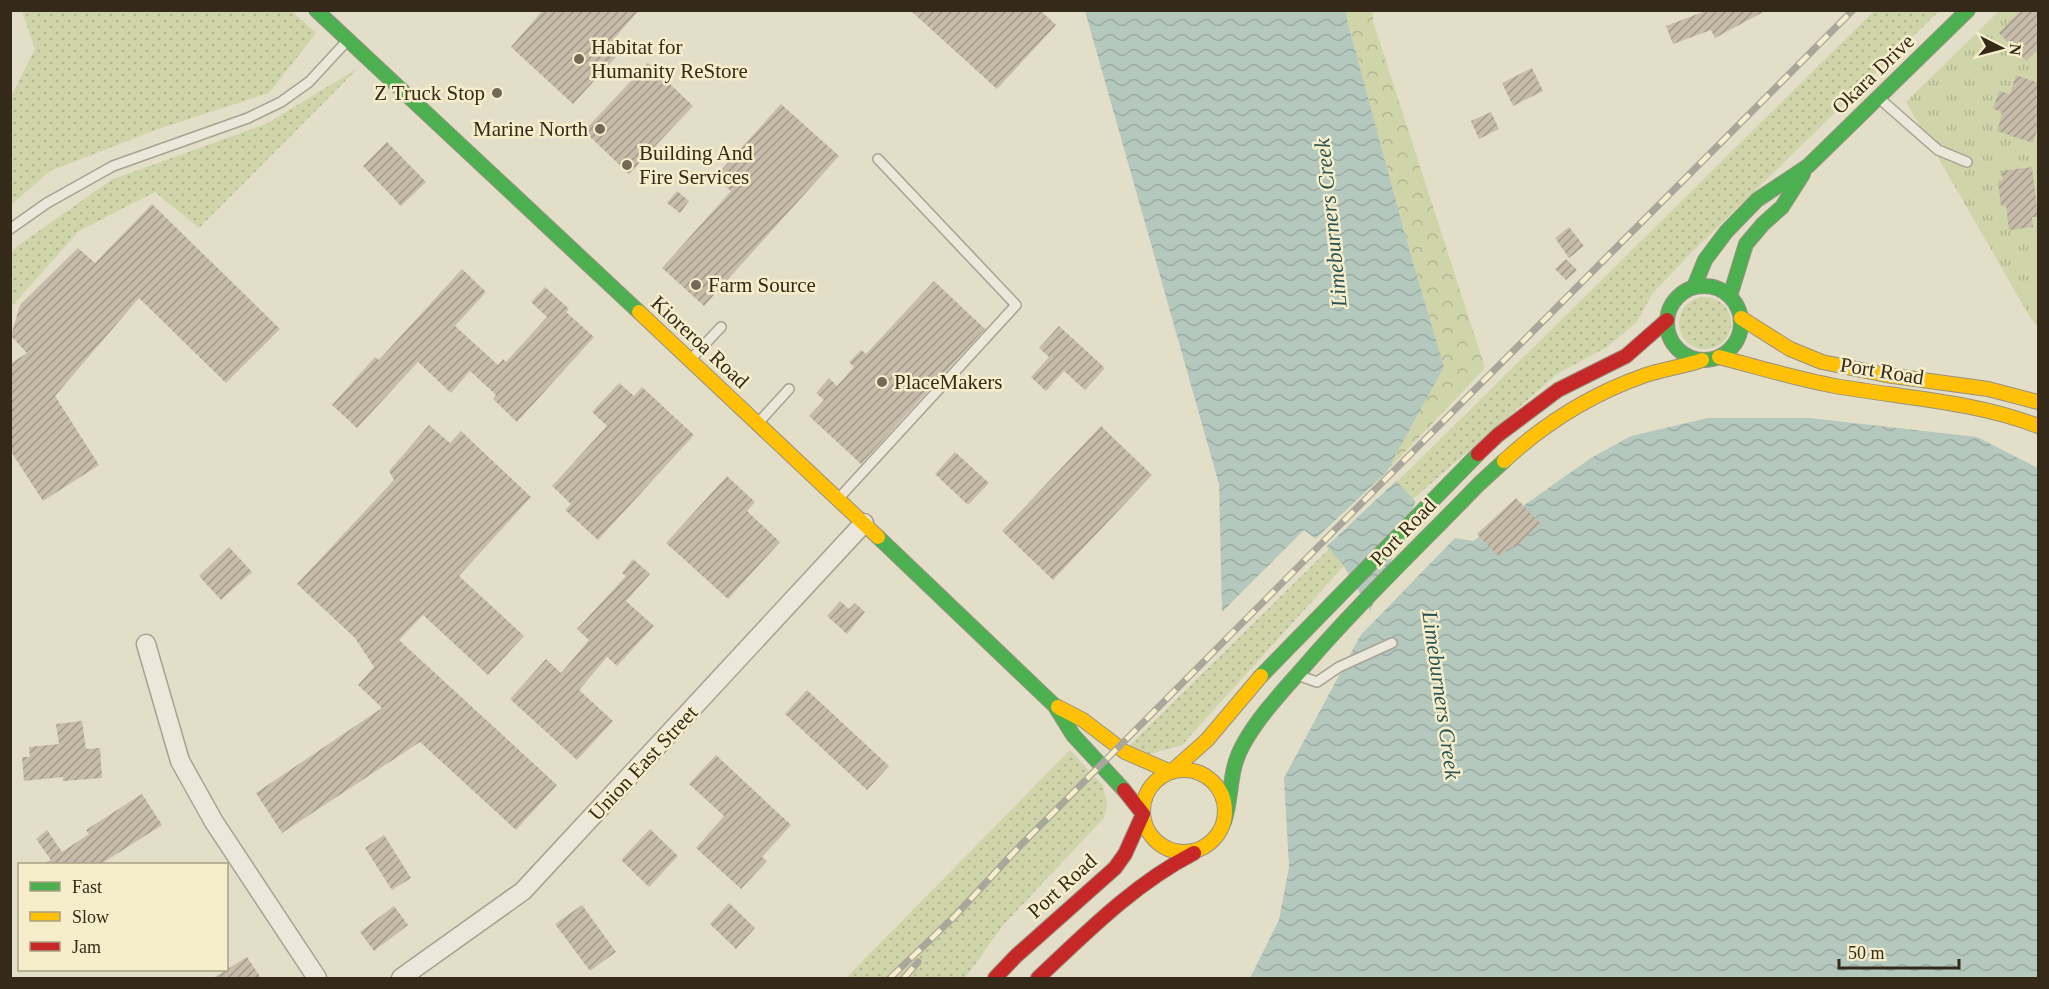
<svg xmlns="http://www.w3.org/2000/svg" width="2049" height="989" viewBox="0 0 2049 989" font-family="'Times New Roman',serif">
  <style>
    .grass { fill: url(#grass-dots) }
    .forest { fill: url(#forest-crowns) }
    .park { fill: url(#park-tufts) }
    .water { fill: url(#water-waves) }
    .pier { fill: #e3dec8 }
    .building { fill: url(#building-hatch) }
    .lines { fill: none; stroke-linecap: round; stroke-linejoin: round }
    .lane-casing { stroke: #a7a292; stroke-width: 12 }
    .street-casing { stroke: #a7a292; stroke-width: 21 }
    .fast-casing { stroke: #979182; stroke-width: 16 }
    .slow-casing { stroke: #979182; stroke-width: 16 }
    .jam-casing { stroke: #979182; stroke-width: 16 }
    .lane { stroke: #ebe7da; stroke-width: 9 }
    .street { stroke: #ebe7da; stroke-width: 18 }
    .fast { stroke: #4caf50; stroke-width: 14 }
    .slow { stroke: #ffc107; stroke-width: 14 }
    .jam { stroke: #c62828; stroke-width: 14 }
    .rail-casing { stroke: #a9a69b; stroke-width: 7 }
    .rail { stroke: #f6eecb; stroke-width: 4.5; stroke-dasharray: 14; stroke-linecap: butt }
    .poi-dot { fill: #726957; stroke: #f6eecb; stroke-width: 2 }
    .labels { text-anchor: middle; stroke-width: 5; stroke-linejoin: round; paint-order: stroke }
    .poi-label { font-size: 21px; fill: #352a1a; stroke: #f6eecb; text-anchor: start }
    .street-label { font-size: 21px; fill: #352a1a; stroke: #f6eecb }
    .water-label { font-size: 22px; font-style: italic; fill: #295355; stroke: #f6eecb }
  </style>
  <defs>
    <pattern id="grass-dots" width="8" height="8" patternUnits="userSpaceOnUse" patternTransform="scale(1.5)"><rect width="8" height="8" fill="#cfd4a9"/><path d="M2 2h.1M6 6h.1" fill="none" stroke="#b2b691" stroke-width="1.8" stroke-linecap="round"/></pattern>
    <pattern id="forest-crowns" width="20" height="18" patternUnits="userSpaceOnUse" patternTransform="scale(1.5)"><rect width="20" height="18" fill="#cfd4a9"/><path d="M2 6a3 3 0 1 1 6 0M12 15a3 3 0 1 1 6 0" fill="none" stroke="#b2b691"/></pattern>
    <pattern id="park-tufts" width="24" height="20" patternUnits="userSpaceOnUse" patternTransform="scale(1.5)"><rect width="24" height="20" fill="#cfd4a9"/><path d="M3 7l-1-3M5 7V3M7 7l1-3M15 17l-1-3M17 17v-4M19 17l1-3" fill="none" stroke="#b2b691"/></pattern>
    <pattern id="water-waves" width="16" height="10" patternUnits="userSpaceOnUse" patternTransform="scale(1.5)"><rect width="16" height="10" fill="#b4c8be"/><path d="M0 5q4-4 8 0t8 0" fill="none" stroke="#9baca3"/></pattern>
    <pattern id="building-hatch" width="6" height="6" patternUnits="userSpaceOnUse" patternTransform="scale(1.5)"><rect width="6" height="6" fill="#c6bca9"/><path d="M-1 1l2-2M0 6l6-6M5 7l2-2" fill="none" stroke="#a29989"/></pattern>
  </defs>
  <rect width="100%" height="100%" fill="#e3dec8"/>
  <path class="grass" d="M22 11H292L316 33 269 93 158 129 50 171 11 205V97L35 49Z
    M1874 11H1939L1687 257 1652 294 1637 322 1607 347 1557 374 1413 499 1397 482Z
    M357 69 199 228 155 192 79 231 11 307V253L19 245 111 180 266 124Z
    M1679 323a26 26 0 1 1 52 0a26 26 0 1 1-52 0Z
    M1329 549 1344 566 1182 745 1150 754 1127 748Z
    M1070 750 1103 786 1107 803 1104 818 1004 924 965 978H846Z"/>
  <path class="forest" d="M1346 11H1373V21L1485 368 1387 471 1444 367 1407 242 1347 20Z"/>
  <path class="park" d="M1999 11H2038V327L2030 317 1906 102Z"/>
  <path class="water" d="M1085 11H1346L1347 20 1407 242 1444 367 1387 471 1449 537 1473 541 1591 458 1631 436 1708 418H1810L1977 437 2038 468V978H1250L1279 920 1289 867 1284 778 1372 614 1344 566 1329 549 1304 530 1222 612 1219 484Z"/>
  <path class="pier" d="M1391 468 1398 479 1324 549 1313 541Z
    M1417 498 1451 534 1458 535 1354 642 1369 614Z"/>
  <path class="building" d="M543 10H639L613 40 623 49 573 104 511 47Z
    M910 10H1040L1056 25 997 89Z
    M1708 10H1767L1715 38 1711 30 1673 44 1666 26Z
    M2021 10H2038V49L2026 61 1999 33Z
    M648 63 693 106 629 174 584 131Z
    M1532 68 1543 91 1513 106 1502 83Z
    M2016 75 2038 83V126L2033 143 1997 131 2003 112 1993 109 1999 91 2010 94Z
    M781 104 839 156 704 306 662 268 731 191 715 177Z
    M1491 112 1499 129 1479 139 1471 121Z
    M387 142 426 182 401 206 363 166Z
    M2032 167 2038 217H2032L2033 227 2009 230 2006 205 2001 206 1998 181 2003 180 2002 171Z
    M677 191 689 201 680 213 667 203Z
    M152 204 280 329 226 383 139 298 55 396 99 465 43 501 10 450V364L27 353 11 336 20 305 78 248 95 263Z
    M1569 227 1584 246 1569 258 1555 238Z
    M1566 259 1577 270 1566 280 1555 269Z
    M462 269 486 292 455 326 498 365 503 359 506 362 547 317 531 302 545 287 569 309 566 312 594 337 517 422 493 399 496 395 470 371 451 393 418 362 357 428 332 405 375 357 379 360Z
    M934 281 985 329 861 464 809 416 824 400 816 393 829 378 837 386 854 367 849 362 861 350 866 354Z
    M1059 326 1105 368 1085 390 1064 371 1046 391 1031 377 1049 357 1039 348Z
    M619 383 634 396 642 387 694 435 598 540 565 510 571 504 552 486 607 426 592 412Z
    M429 425 450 443 461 431 531 497 459 576 524 636 488 675 423 615 399 640 557 785 516 830 420 742 282 833 256 793 382 708 358 685 374 667 355 638 297 584 394 480 389 471Z
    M1101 426 1152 475 1053 580 1002 531Z
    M955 452 989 483 968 505 935 474Z
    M727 476 755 502 747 511 780 542 728 599 666 543Z
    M1516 498 1540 523 1514 548 1511 546 1499 557 1477 534Z
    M229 547 252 572 221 600 199 576Z
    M633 559 650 574 626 601 654 626 617 666 607 657 579 690 613 721 577 760 510 699 546 659 561 673 589 640 577 629 626 576 622 573Z
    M840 601 849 609 855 603 865 612 847 634 827 616Z
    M807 690 889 766 867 790 785 714Z
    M82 721 86 749 100 748 102 778 63 781V777L24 781 22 757H30L29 747 59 744 56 724Z
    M716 755 791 825 762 857 767 861 741 889 696 848 724 816 689 784Z
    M142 794 162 825 101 864H43L51 860 36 839 47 830 62 852 89 834 86 830Z
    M650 829 678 856 649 887 621 860Z
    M384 835 411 878 392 890 365 848Z
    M729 903 755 928 736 949 710 924Z
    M582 905 616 952 590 971 555 924Z
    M394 906 408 925 374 951 360 932Z
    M247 957 261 978H213Z"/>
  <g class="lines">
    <g class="lane-casing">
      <path id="lane" d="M1880 99 1938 150 1967 162
        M10 229 47 203 113 166 248 118 281 102 309 82 347 41
        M691 359 721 327
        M759 422 789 389
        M839 498 1016 305 878 159
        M1300 676 1317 682 1339 667 1392 643"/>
    </g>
    <g class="street-casing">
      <path id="street" d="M146 644 180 761 214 822 317 978
        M401 978 523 891 864 523"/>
    </g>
    <g class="fast-casing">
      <path id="fast" d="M316 10 639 312
        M1667 323a37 37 0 1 1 74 0a37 37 0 1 1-74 0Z
        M1694 287 1705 260 1726 232 1757 200 1808 166 1968 10
        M1730 296 1746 244 1763 224 1782 207 1803 174
        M878 537 1055 706 1073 735 1124 790
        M1261 676 1478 454
        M1224 822C1233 795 1228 770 1244 743 1259 716 1282 692 1303 668 1358 604 1420 545 1479 484L1504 461"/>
    </g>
    <g class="slow-casing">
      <path id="slow" d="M639 312 878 537
        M1741 318 1790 349 1822 362 1886 375 1988 389 2038 402
        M1719 357C1758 367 1796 379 1835 386 1904 398 1972 401 2038 426
        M1504 461C1544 424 1592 394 1643 376 1662 369 1683 367 1702 360
        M1058 707 1083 720 1125 752 1171 772 1207 740 1261 676
        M1143 811a41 41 0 1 1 82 0a41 41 0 1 1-82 0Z"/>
    </g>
    <g class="jam-casing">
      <path id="jam" d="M1478 454 1498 435 1558 390 1626 356 1667 320
        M995 978 1016 956 1115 868 1125 854 1143 814 1124 790
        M1038 978C1087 932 1134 884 1194 853"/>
    </g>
    <use href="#lane" class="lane"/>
    <use href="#street" class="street"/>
    <use href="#fast" class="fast"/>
    <use href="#slow" class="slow"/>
    <use href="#jam" class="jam"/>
    <g class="rail-casing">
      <path id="rail" d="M890 978 954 917 1017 849 1853 10
        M904 978 918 962"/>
    </g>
    <use href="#rail" class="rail"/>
  </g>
  <g class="poi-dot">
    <circle cx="579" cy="59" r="6"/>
    <circle cx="497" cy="93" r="6"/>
    <circle cx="600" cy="129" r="6"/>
    <circle cx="627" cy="165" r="6"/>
    <circle cx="696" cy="285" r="6"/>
    <circle cx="882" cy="382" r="6"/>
  </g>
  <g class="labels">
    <g class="poi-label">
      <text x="591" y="54">Habitat for<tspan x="591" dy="24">Humanity ReStore</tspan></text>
      <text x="485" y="100" text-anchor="end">Z Truck Stop</text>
      <text x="588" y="136" text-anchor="end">Marine North</text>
      <text x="639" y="160">Building And<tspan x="639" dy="24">Fire Services</tspan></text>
      <text x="708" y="292">Farm Source</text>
      <text x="894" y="389">PlaceMakers</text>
    </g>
    <g class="street-label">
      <text transform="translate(1873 74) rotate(-44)" y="7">Okara Drive</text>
      <text transform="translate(700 342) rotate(43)" y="7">Kioreroa Road</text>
      <text transform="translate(1882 371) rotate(9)" y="7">Port Road</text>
      <text transform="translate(1403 532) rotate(-46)" y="7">Port Road</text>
      <text transform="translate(643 763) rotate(-47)" y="7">Union East Street</text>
      <text transform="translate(1062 886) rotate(-42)" y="7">Port Road</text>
    </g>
    <g class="water-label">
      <text transform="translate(1330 223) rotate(-96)" y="8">Limeburners Creek</text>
      <text transform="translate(1442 695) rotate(82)" y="8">Limeburners Creek</text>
    </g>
  </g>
  <rect width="2049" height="989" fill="none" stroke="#352a1a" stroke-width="24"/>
  <rect x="18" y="863" width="210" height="108" fill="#f6eecb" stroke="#a9a084" stroke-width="1.5"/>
  <rect x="30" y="882" width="30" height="9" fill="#4caf50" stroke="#a9a084" stroke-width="1.5"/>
  <text x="72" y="893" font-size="18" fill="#352a1a">Fast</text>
  <rect x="30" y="912" width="30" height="9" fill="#ffc107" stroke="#a9a084" stroke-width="1.5"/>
  <text x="72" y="923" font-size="18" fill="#352a1a">Slow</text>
  <rect x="30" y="942" width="30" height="9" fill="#c62828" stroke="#a9a084" stroke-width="1.5"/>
  <text x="72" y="953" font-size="18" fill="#352a1a">Jam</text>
  <g transform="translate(2001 48) rotate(96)" stroke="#f6eecb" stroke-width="4.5" paint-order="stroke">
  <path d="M0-4.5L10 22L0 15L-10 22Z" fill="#352a1a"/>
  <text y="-9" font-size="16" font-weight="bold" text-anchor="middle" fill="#352a1a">N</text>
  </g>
  <path d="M1839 959v9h120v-9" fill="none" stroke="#352a1a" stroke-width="3"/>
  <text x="1848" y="959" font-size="18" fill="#352a1a" stroke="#f6eecb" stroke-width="4.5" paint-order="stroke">50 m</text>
</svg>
